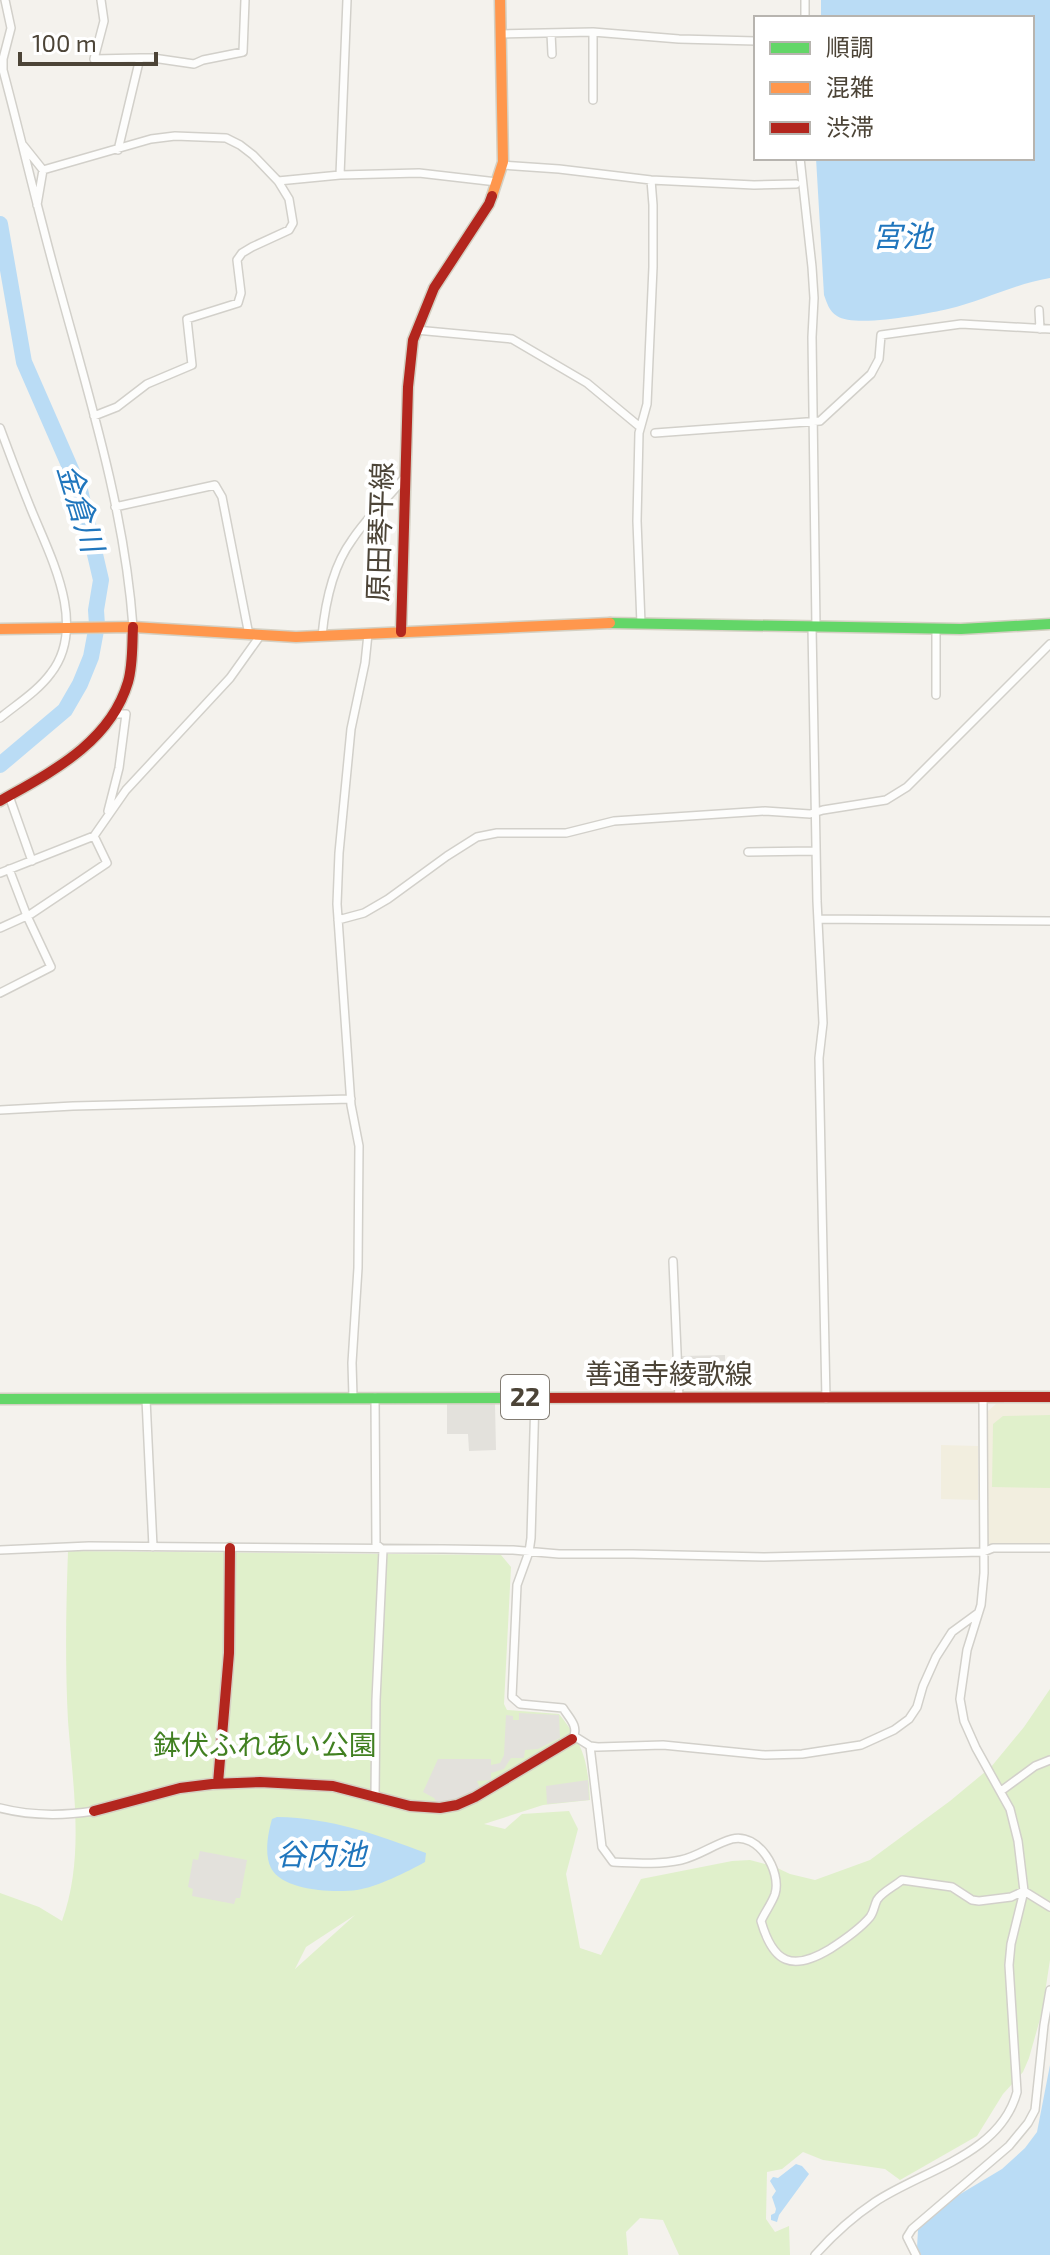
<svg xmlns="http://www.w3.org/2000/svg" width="1050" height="2255" viewBox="0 0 1050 2255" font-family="'Exo 2','Noto Sans JP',sans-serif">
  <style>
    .education { fill: #f2eedf }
    .green { fill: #e0f0cb; fill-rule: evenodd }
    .parking { fill: #e3e1dc }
    .water { fill: #badcf5 }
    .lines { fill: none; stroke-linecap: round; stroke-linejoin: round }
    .river { stroke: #badcf5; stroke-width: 16 }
    .street-casing { stroke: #d2d0ca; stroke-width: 10 }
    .fast-casing { stroke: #d4d0c3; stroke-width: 13 }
    .slow-casing { stroke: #d4d0c3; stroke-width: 13 }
    .jam-casing { stroke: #d4d0c3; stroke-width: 13 }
    .street { stroke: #fdfdfc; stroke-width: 7 }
    .fast { stroke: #63d668; stroke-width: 10 }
    .slow { stroke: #ff974d; stroke-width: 10 }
    .jam { stroke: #b3261e; stroke-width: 10 }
    .labels { text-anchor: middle; stroke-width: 8; stroke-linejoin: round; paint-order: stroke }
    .shield { fill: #fff; stroke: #827c73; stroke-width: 2 }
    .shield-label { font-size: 26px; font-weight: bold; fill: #4c4437 }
    .street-label { font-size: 28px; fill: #4c4437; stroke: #fff }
    .park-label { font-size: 28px; fill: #418021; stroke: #fff }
    .water-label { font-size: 30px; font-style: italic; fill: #2076bd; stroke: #fff }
  </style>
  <rect width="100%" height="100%" fill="#f4f2ed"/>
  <path class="education" d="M996 1404H1050V1546L988 1544V1411Z
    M941 1445 978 1446V1500L941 1499Z"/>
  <path class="green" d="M1050 1415V1488L992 1487 993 1424 1003 1416Z
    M68 1551 501 1555 511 1567 504 1704 507 1710 559 1714C584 1745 588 1762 590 1800L543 1805 484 1824 505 1829 522 1814 569 1811 578 1829 566 1874 580 1948 601 1955 641 1879 732 1861 750 1860 773 1866 790 1874 815 1880 870 1860 950 1801 991 1767 1024 1727 1050 1689V1960L1042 2012 1029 2058 1023 2072 1003 2094 977 2136 900 2180 885 2169 823 2160 803 2152 782 2169 767 2172 766 2219 775 2232 789 2226 790 2255H679L663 2220 640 2218 626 2232 628 2255H0V1893L39 1907 62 1921C85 1858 73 1787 68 1721 65 1664 66 1607 68 1551ZM355 1915 295 1969 306 1947Z"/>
  <path class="parking" d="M725 1355V1387L682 1388V1356Z
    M447 1404H495L496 1450 469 1451 468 1434H447Z
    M519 1713 559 1715 560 1738 538 1749 525 1750 524 1758H511L504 1769 491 1773V1780L477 1781 480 1788 463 1798 437 1803 434 1798 423 1792 438 1759H491V1765L500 1763 504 1755 506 1715 513 1716V1720H519Z
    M588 1780 589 1800 547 1804 546 1786Z
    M200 1851 247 1860 240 1898H236L234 1904 192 1896 193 1889 188 1887 193 1859 198 1860Z"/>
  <path class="water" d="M821 0H1050V278C1014 284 983 301 948 309 926 314 855 328 837 316 829 311 827 303 824 295L816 158H1032V18H821Z
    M277 1817C332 1818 375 1834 426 1853L425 1862C407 1872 377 1887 357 1890 334 1893 283 1891 271 1868 264 1854 268 1833 272 1819Z
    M1050 2065V2255H921L917 2248 918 2230 947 2202 1002 2169 1025 2148 1037 2132Z
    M796 2164 802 2166 809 2174 779 2215 777 2222 771 2220V2215L775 2213 776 2209 772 2197 776 2191 770 2181 773 2177 778 2178Z"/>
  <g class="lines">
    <path class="river" d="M0 224 24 362 80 490 101 580 96 610 97 625 91 657 80 684 65 710 0 765"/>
    <g class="street-casing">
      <path id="street" d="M5 0 11 28 3 59V70C23 145 40 220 61 294 91 403 125 514 133 627
        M101 0 104 21 94 59 140 58
        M805 18V0
        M593 32V100
        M551 33 552 54
        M501 34 593 32 679 39 756 41
        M23 145 43 170 37 205
        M118 150 140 58H153L194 64 203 60 243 52 245 0
        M800 158 812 267 814 298 812 337 816 627
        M502 165 559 169 651 180 754 185 796 184
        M43 170 151 139 175 136 226 138 240 145 253 155 278 181 289 199 293 223 289 230 252 247 242 253 237 260 241 293 238 303 187 319 192 365 147 384 117 407 94 416
        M340 175 347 0
        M278 181 340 175 419 173 497 182
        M1039 310 1040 329
        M416 330 512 339 587 383 640 427
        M0 428C10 455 20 482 31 509 50 556 88 625 51 673 38 691 17 704 0 718
        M655 433 820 421 871 374 879 359 881 335 961 324 1050 329
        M115 507 215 485 222 497 249 635
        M641 624 637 521 639 433 647 404 653 267V205L651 180
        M812 627 817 901 823 1023 819 1058 826 1399
        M322 636C325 604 333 566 352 540 367 517 388 498 405 477
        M936 695V629
        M9 796 32 861
        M108 811 119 768 126 714H115
        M748 852 816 851
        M0 873 94 836 126 790 230 678 260 636
        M818 919 1050 921
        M338 920 364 913 388 899 447 856 477 837 497 833H566L614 821 765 811 810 814 823 810 886 800 907 787 1050 644
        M0 928 31 914 107 863 94 836
        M0 993 51 967 27 916 9 869
        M0 1110 73 1106 351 1099
        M673 1261 679 1398
        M353 1397 352 1363 358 1268 359 1146 351 1105 337 904 339 853 351 729 365 663 368 634
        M375 1397 376 1544 383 1550 376 1700 375 1797
        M535 1397 531 1538 529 1552 517 1585 512 1697 520 1704 563 1708C569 1718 579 1726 573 1738
        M146 1399 153 1547
        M0 1550 89 1546 443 1549 513 1550 559 1554H633L764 1557 983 1552 993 1548H1050
        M574 1736 590 1746 598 1747 663 1745 765 1755 802 1754 861 1745 894 1730 909 1719 917 1707 923 1686 936 1657 952 1632 978 1613
        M590 1746 602 1847 613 1862C636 1863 658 1865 681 1860 699 1856 714 1844 732 1839 758 1832 782 1871 775 1894 772 1903 765 1912 761 1921 773 1963 792 1972 830 1949 844 1940 859 1930 870 1917 874 1912 874 1906 877 1900 882 1892 895 1886 902 1880L952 1887 972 1900 979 1901 1011 1897 1024 1891 1050 1907
        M1001 1791 1035 1766 1050 1760
        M0 1808C31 1816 62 1816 94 1811
        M815 2255C832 2236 854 2216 875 2202 923 2170 1000 2155 1017 2092L1009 1965 1011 1944 1024 1891 1018 1841 1010 1809 976 1748 964 1721 960 1699 967 1650 981 1605 984 1573 983 1398
        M916 2255 907 2237 912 2229 1009 2146 1028 2123 1035 2110 1044 2025 1050 1990"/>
    </g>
    <g class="fast-casing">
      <path id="fast" d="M610 623 961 629 1050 624
        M0 1399 517 1398"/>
    </g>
    <g class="slow-casing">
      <path id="slow" d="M492 196 503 162 500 0
        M0 629 133 627 296 637 610 623"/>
    </g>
    <g class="jam-casing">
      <path id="jam" d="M401 632 408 387 413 340 434 288 489 204 492 196
        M0 801C51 772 110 743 128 682 133 665 132 645 133 627
        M517 1398 1050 1397
        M218 1783 229 1653 230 1548
        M94 1811 180 1788 212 1784 260 1782 333 1786 410 1806 440 1808 457 1805 475 1797 572 1739"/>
    </g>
    <use href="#street" class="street"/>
    <use href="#fast" class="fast"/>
    <use href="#slow" class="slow"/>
    <use href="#jam" class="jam"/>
  </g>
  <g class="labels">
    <rect class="shield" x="501" y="1375" width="48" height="44" rx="6"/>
    <g class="shield-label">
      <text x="525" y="1406">22</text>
    </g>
    <g class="street-label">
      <text transform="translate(380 532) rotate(-88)" y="10">原田琴平線</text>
      <text x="669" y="1384">善通寺綾歌線</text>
    </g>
    <g class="park-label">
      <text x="265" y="1755">鉢伏ふれあい公園</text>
    </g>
    <g class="water-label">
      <text x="902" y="247">宮池</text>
      <text transform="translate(80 508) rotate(73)" y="10">金倉川</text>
      <text x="321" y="1865">谷内池</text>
    </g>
  </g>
  <rect x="754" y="16" width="280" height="144" fill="#ffffff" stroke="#b7b4af" stroke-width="2"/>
  <rect x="770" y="42" width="40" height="12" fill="#63d668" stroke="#b7b4af" stroke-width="2"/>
  <text x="826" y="56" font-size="24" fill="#4c4437">順調</text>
  <rect x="770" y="82" width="40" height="12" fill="#ff974d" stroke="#b7b4af" stroke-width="2"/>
  <text x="826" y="96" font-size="24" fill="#4c4437">混雑</text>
  <rect x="770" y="122" width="40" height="12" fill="#b3261e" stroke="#b7b4af" stroke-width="2"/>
  <text x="826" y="136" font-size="24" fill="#4c4437">渋滞</text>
  <path d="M20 52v12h136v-12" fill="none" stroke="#4c4437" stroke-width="4"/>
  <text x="32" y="52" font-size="24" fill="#4c4437" stroke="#ffffff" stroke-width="6" paint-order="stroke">100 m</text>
</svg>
